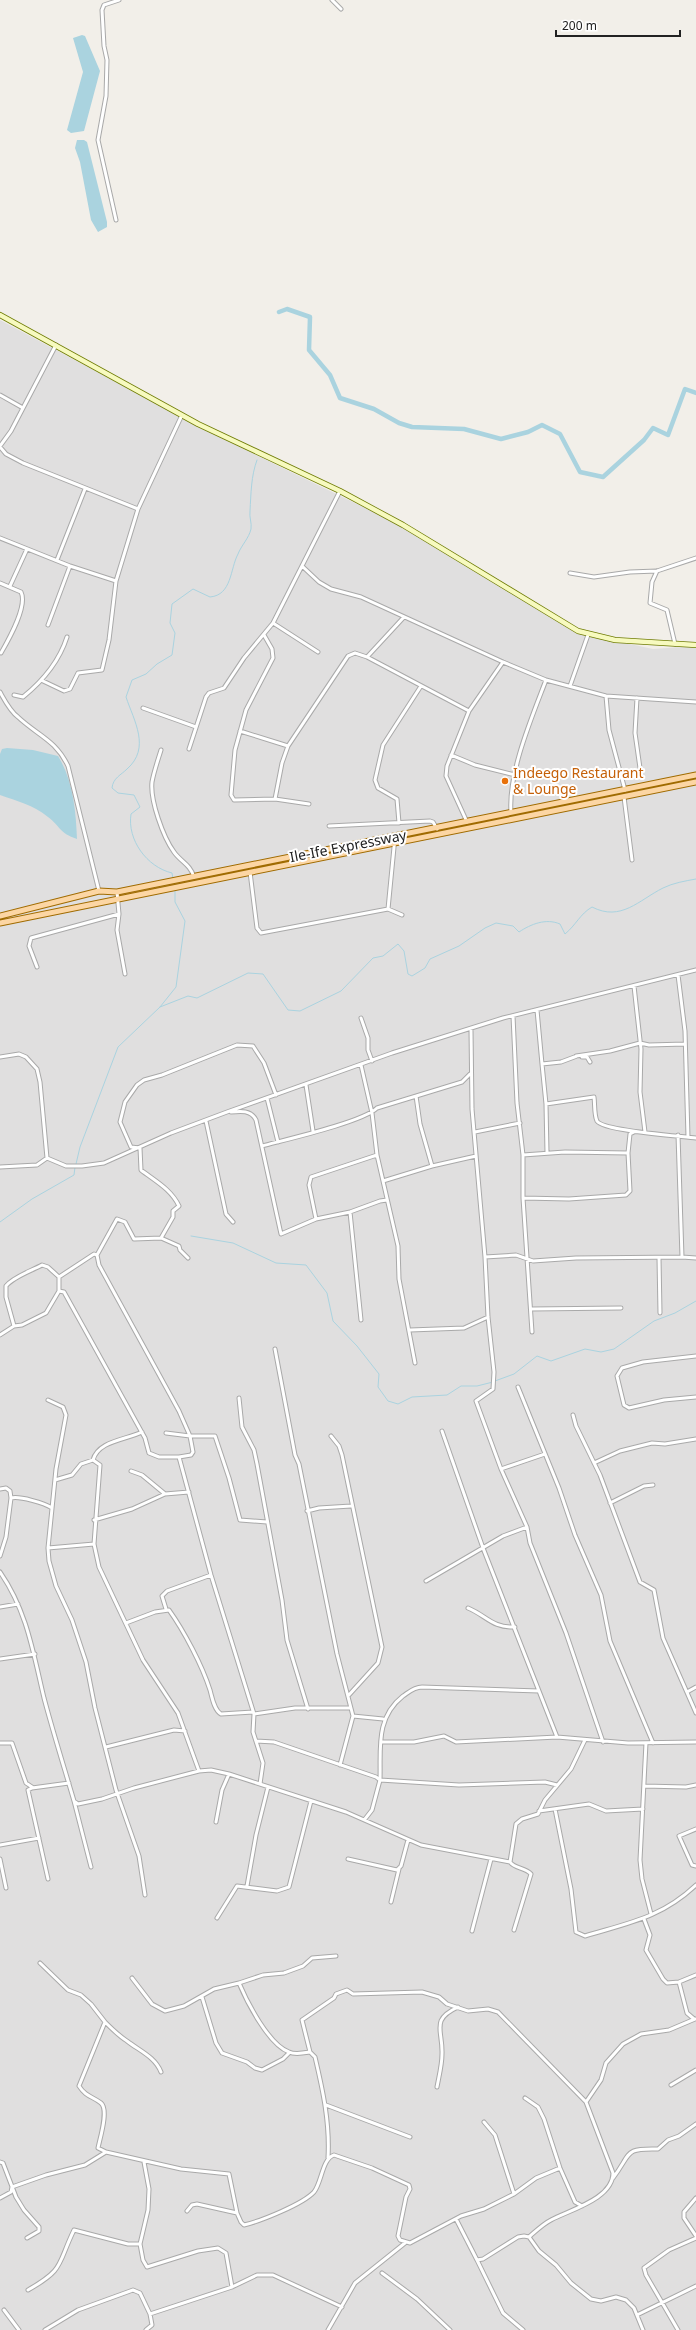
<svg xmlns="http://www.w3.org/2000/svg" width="696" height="2330" viewBox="0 0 696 2330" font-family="'Noto Sans',sans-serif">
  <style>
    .residential { fill: #e0dfdf }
    .water { fill: #aad3df }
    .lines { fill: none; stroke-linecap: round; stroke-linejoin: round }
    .stream { stroke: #aad3df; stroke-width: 1 }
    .canal { stroke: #aad3df; stroke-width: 4.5 }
    .minor-casing { stroke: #a9a9a9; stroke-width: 5 }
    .secondary-casing { stroke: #707d05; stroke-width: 6 }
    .primary-casing { stroke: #a06b00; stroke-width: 7 }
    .minor { stroke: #fff; stroke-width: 3 }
    .secondary { stroke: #f7fabf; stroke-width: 4.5 }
    .primary { stroke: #fcd6a4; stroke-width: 5 }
    .food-dot { fill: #e8710a; stroke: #fff; stroke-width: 1.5 }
    .labels { text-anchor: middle; stroke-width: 4; stroke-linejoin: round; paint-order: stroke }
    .food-label { font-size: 14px; fill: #c56008; stroke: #fff; text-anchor: start }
    .street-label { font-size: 14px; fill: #222; stroke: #fff }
  </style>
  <rect width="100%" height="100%" fill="#f2efe9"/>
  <path class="residential" d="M0 320 217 436 433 541 579 633 653 649 696 646V2330H0Z"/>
  <path class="water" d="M82 35 85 36 100 71 84 131 71 133 67 130 83 72 73 38Z
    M77 140H84L87 142 107 222V227L98 232 91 220 80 162 75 148Z
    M7 748 33 750 58 756C73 780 76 811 77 839 59 833 61 827 48 817 33 805 17 801 0 795V754L2 749Z"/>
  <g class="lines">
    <path class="stream" d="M173 879 172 873C147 867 127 840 131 814L140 807 134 795 118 793 112 788C113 778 121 775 127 769 151 748 134 721 126 697L132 680 146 674 157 664 172 655 175 633 170 623 172 604 193 589 210 597C232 595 230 569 238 554 241 546 249 538 251 529 252 523 249 517 250 511 251 494 251 476 257 460
      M160 1007 188 996 197 998 248 973 263 974 288 1010 300 1011 341 991 373 958 383 956 398 944 404 951 408 974 412 976 425 968 430 959 459 946 485 928 496 923 513 926 519 932C531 924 546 918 560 924L565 934C576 925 580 914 592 907 621 922 639 900 663 888 673 883 685 881 696 879
      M76 1164 80 1147 118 1047 160 1007 176 987 185 921 175 902V890
      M0 1222 32 1199 74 1175 75 1167
      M191 1236 233 1243 276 1263 306 1265 327 1293 333 1321 357 1346 379 1374 378 1387 388 1401 398 1404 412 1397 447 1395 461 1386H477L493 1382
      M495 1381 514 1374 537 1356 551 1361 585 1349 601 1352 614 1349 654 1321 675 1313 696 1301"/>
    <path class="canal" d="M279 312 287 309 310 317 309 350 330 375 340 398 374 409 399 423 412 427 464 429 501 439 528 432 542 425 560 434 580 472 603 477 644 440 653 428 668 435 685 389 696 393"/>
    <g class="minor-casing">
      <path id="minor" d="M332 0 341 9
        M116 220 98 140 106 96 107 60 104 46 102 10 104 5 119 0
        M0 395 23 408
        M0 446 11 431 56 345
        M0 447 6 454 23 463 138 509
        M0 538 70 566 116 581
        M57 560 85 489
        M302 566 319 582 331 589 361 597 503 662 546 680 606 696 696 702
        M657 571 652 582 650 603 667 610 675 644
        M570 573 594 577 630 572 657 571 696 558
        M0 583 21 592C28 606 9 639 1 653
        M10 586 27 549
        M273 623 318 652
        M48 625 70 566
        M264 635 272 649 273 658 246 710 235 750 231 795 234 800 275 799 309 804
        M367 657 404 617
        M43 681 64 691 70 689 78 673 102 670 109 640 116 581 138 509 182 415
        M570 686 588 635
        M0 692C5 701 10 711 18 717 37 735 56 740 68 766L99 891
        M14 695 23 697C44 680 59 662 67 637
        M606 696 609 730 625 790
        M637 698 635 733 640 768
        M143 708 196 727
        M240 731 288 746
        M189 749 206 697 209 693 224 688 244 658 273 623 340 491
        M161 750C158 760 154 771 152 782 150 800 163 837 174 852 181 862 190 864 194 877
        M451 755 475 765 515 775
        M624 797 632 860
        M275 799 282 763 288 746 348 656 355 653 367 657 469 711
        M511 812C508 773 532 717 546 680
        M467 822 446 776 447 766 469 711 503 662
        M399 823 397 799 378 788 375 780 383 745 421 686
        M329 826 430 821 433 822 437 829
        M250 872 257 928 261 933 388 909 402 915
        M117 892 119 914 117 930 125 974
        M388 909 395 837
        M37 967 29 946 31 938 119 914
        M678 975 685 1031 688 1137
        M634 986 641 1049 640 1092 645 1132
        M537 1010 542 1064 561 1062 577 1056
        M513 1016 517 1103 523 1155V1198L532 1332
        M361 1018 368 1038V1050L372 1061
        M471 1030 472 1109 485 1257 488 1317 494 1372 493 1389 476 1401 501 1469 527 1527
        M576 1056 610 1051 640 1043 649 1045 685 1044
        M0 1057 19 1054 26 1057 37 1069 40 1082 47 1158
        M582 1057H587L590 1062
        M542 1064 546 1104 547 1153
        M361 1065 372 1113 377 1155 398 1246 399 1279 415 1363
        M306 1085 313 1131
        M416 1096 420 1124 432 1166
        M267 1098 278 1142
        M546 1104 594 1097C595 1104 594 1115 597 1121 603 1131 680 1136 696 1138
        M231 1112C241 1111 251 1110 256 1120L281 1234 316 1219 350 1212 380 1201 387 1200
        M206 1121 226 1214 233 1222
        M475 1132 520 1123
        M262 1146C284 1140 363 1122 377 1108L462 1082 470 1074
        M523 1155 565 1152 628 1153
        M0 1167 37 1165 47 1158 66 1166H82L104 1163 171 1133 227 1112 392 1053 503 1018 696 970
        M383 1181 432 1166 476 1156
        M523 1198 569 1199 626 1195 630 1191 628 1153 630 1134 634 1132
        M350 1212 361 1320
        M316 1219 309 1185 311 1177 377 1155
        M161 1238 179 1246 180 1250 188 1258
        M485 1257 516 1255 533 1261 576 1258 682 1257 678 1135
        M682 1257 696 1258
        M659 1258 660 1313
        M59 1277 94 1254 97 1255
        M531 1309 621 1308
        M14 1326 6 1297V1286C13 1277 31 1271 42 1265L48 1267 59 1277V1291
        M410 1330 464 1328 488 1317
        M0 1335 14 1326 22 1325 46 1313 59 1291 64 1292 145 1438 149 1453 159 1457H179L211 1575 254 1714 253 1732 263 1763 260 1784
        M275 1349 295 1455 299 1464 337 1654 353 1716 340 1765
        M696 1356 643 1362 622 1368 617 1376 624 1405 629 1408 664 1400 696 1397
        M518 1387 559 1488 575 1535 601 1595 610 1641 653 1743
        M239 1398 242 1427 254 1450 257 1464 282 1600 287 1640 308 1709
        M48 1400 63 1407 66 1415 56 1469 48 1548 94 1544
        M573 1415 576 1426 600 1475 640 1582 654 1590 663 1638 696 1713
        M442 1431 483 1548 539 1691 422 1687C414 1687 409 1692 403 1696 375 1718 381 1749 380 1780L459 1785 545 1782 557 1785
        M166 1433 190 1436H215L229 1478 240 1520 267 1522
        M331 1436 339 1446 342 1455 382 1647 378 1663 348 1696
        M179 1457 191 1455 193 1452 190 1436 179 1411 99 1265 97 1255 117 1219 125 1222 134 1239 161 1238 173 1217V1211L179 1206C171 1189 155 1181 141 1170L140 1148 131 1147 120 1122 125 1102 137 1085 144 1080 162 1075 237 1045 253 1046 264 1063 276 1095
        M93 1460C98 1441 125 1440 142 1432
        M594 1463 620 1451 652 1443 665 1444 696 1439
        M501 1469 545 1454
        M131 1471 142 1475 165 1494
        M55 1480 72 1475 81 1464 93 1460 100 1465 94 1544 99 1567 143 1660 178 1713 199 1771
        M0 1489 6 1488 10 1491 11 1498 6 1537 0 1556
        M11 1498C20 1496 44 1503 52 1508
        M610 1503 644 1486 653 1485
        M307 1511 319 1508 351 1506
        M94 1520 132 1509 165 1494 189 1492
        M48 1548 49 1561 56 1586 72 1620 86 1662 95 1708 116 1790 139 1856 145 1895
        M0 1572C27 1611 33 1652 44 1698 53 1732 64 1767 74 1801L78 1804 102 1799 134 1788 199 1771 211 1770 229 1774 346 1812 421 1845 510 1862C515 1869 525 1867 531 1874L514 1930
        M426 1581 503 1536 527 1527 530 1543 566 1633 603 1742
        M0 1607 18 1604
        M468 1608C487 1616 492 1628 515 1627
        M166 1609 162 1596 167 1591 211 1575
        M126 1623 155 1612 169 1610C184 1631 202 1665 210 1690 212 1697 214 1710 221 1714L253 1712
        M0 1659 35 1654
        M539 1691 557 1737
        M687 1692 696 1687
        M254 1714 295 1708H350
        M353 1716 383 1719
        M256 1741 274 1742 376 1777 380 1780 372 1810 365 1819
        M381 1742H414L444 1736 456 1742 557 1737 628 1743 696 1742
        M0 1743H12L26 1783 32 1787
        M646 1743 640 1860 642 1879 651 1914
        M106 1747 174 1730 185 1731
        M644 1786 686 1787 696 1785
        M74 1801 91 1867
        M555 1809 571 1889 576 1932 585 1936C628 1923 661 1918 696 1885
        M539 1811 589 1804 606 1811 643 1809
        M216 1822 222 1790 229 1774
        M696 1829 679 1836 692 1865 696 1866
        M0 1845 39 1838
        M0 1859 6 1888
        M348 1859 397 1870 401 1866 408 1840
        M510 1862 516 1824 522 1819 538 1814 545 1800 571 1769 585 1740
        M48 1879 28 1790 32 1788 69 1783
        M247 1886 256 1835 268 1787
        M391 1902 399 1869
        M217 1918 237 1886 277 1891 289 1887 311 1801
        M644 1919 650 1935 646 1950 663 1979 667 1983 679 1982 696 1975
        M472 1931 491 1859
        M40 1963 68 1990 81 1995 91 2004 105 2022
        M132 1978 152 2004 165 2011 184 2006 214 1989 239 1983
        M679 1982 687 2013 694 2019
        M202 1997 216 2043 222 2053 247 2062 255 2068 262 2070 283 2059 289 2053
        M310 2052 302 2020 334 1998 336 1994 347 1990 353 1994 422 1992 439 1997 447 2004 468 2011 488 2009 498 2012 586 2102 613 2173C613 2199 569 2210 551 2220 543 2224 536 2231 529 2237
        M671 2085 696 2070
        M437 2087C439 2076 442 2065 442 2054 443 2030 430 2020 458 2007
        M525 2098 538 2107 544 2119 560 2168 575 2202 582 2206
        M586 2102 601 2080 606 2063 623 2044 641 2034 669 2030 695 2019
        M326 2105 410 2137
        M484 2122 495 2135 514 2194
        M106 2152 98 2148C100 2138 109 2110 101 2103 92 2096 86 2097 79 2086L105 2022C112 2029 119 2036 127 2041 140 2051 155 2057 161 2072
        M328 2158C330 2123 323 2091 315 2057L310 2052C304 2053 295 2055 289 2052 269 2045 247 2002 239 1983L263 1975 284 1973 303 1966 312 1958 336 1956
        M0 2162 3 2163 16 2197 24 2210 39 2227V2231L27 2238
        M613 2178C632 2153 623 2148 658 2149L668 2140 679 2136 696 2124
        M0 2198 11 2192 12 2187 46 2175 85 2165 106 2152 181 2169 229 2174 237 2213
        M696 2198 684 2212V2218L696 2236
        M187 2211 192 2205 197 2204 237 2213 241 2222 244 2225C261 2221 303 2204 314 2192 322 2182 322 2159 334 2155L372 2168 409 2185 410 2189 406 2197 398 2236 400 2240 410 2243 461 2216 484 2209 514 2194 536 2178 560 2168
        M456 2219 477 2260 483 2259 518 2237 524 2236 529 2237 539 2251 556 2265 571 2283 591 2299 601 2301 616 2297 626 2300 634 2308 643 2330
        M140 2244 143 2260 147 2267 198 2251 218 2248 226 2253 232 2287
        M477 2260 503 2313 523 2330
        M382 2273 417 2299 450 2330
        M28 2290C65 2269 57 2265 74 2230L128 2244H140L148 2210 149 2189 144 2162
        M4 2310 19 2330
        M637 2315 696 2286
        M45 2330 78 2310 133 2290 140 2293 150 2314 232 2287 257 2275H273L342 2307
        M146 2330 152 2325 150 2314
        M328 2330 355 2283 405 2243
        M678 2330 646 2275 644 2268 669 2250 696 2238"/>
    </g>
    <g class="secondary-casing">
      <path id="secondary" d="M0 315 198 424 340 491 403 525 578 631 615 640 696 645"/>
    </g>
    <g class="primary-casing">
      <path id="primary" d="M0 916 99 891 117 892 696 775
        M0 923 696 782"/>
    </g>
    <use href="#minor" class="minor"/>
    <use href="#secondary" class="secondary"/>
    <use href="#primary" class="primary"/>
  </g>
  <circle class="food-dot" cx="505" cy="781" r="4"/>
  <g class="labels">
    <g class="food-label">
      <text x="513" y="778">Indeego Restaurant<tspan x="513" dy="16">&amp; Lounge</tspan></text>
    </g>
    <g class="street-label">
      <text transform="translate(348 846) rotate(-11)" y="5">Ile-Ife Expressway</text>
    </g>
  </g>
  <path d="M556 30v6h124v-6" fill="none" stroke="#222222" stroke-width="2"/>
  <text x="562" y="30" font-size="12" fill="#222222" stroke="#ffffff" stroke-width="3" paint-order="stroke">200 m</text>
</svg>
